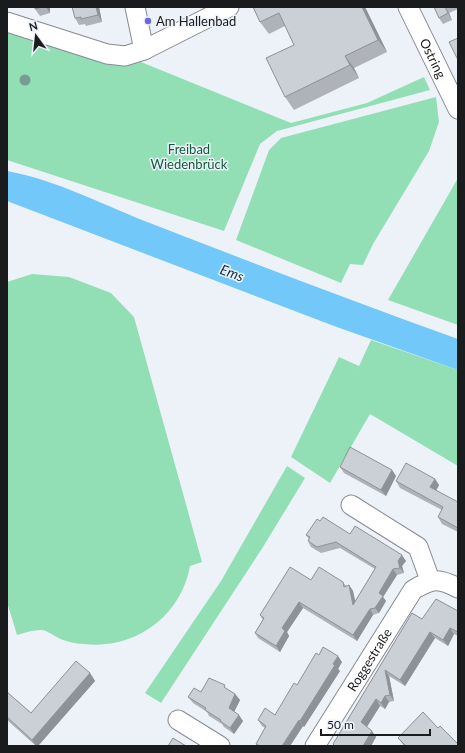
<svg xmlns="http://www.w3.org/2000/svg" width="465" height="753" viewBox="0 0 465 753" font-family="Lato,sans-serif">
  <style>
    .green { fill: #92dfb6 }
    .water { fill: #73c8fa }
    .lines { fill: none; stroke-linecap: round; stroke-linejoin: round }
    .minor-casing { stroke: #868a91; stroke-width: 21 }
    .minor { stroke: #fff; stroke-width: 19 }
    .tree { fill: #769e90 }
    .wall { fill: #afb2b8 }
    .shaded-wall { fill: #8e9196 }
    .building { fill: #cbcfd6; stroke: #8e9196 }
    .poi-dot { fill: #6a67e1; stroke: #edf2f9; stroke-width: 1.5 }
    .labels { text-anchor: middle; stroke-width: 3; stroke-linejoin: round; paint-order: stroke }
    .poi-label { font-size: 13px; fill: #191b1d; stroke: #edf2f9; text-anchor: start }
    .street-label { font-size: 13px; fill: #191b1d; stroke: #edf2f9 }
    .park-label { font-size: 13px; fill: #14593b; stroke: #edf2f9 }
    .water-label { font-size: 14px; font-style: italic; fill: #0a3145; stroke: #edf2f9 }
  </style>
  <rect width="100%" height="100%" fill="#edf2f9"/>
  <path class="green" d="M7 32 127 65 141 62 291 123 367 103 424 77 430 90 277 131 260 144 224 231 7 160Z
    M436 97 439 122 429 151 373 244 363 265 350 264 341 283 236 240 269 150 281 138Z
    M458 178V325L388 300Z
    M32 274 69 277 111 293 134 317 202 562 190 566C181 617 134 650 84 644 77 644 69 642 63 640 56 638 48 630 41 630 33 630 24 633 17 635L7 602V282Z
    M371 340 458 370V466L370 414 330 483 291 457 339 357 359 366 348 390Z
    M287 466 305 478 263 547 161 703 145 693 221 581Z"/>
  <path class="water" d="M7 171C58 180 107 207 155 225 255 264 356 302 458 339V370L334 326 7 201Z"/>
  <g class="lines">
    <g class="minor-casing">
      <g id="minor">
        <path d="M135 7 144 50"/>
        <path id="s1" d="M408 7 458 109"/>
        <path d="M7 22 107 54 125 56 144 50 229 7"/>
        <path d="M351 505 418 547 430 580"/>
        <path d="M178 720 220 746"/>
        <path id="s2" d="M315 746 413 590C431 579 438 577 458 588"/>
      </g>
    </g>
    <use href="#minor" class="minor"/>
  </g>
  <circle class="tree" cx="25" cy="80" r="5.5"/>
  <path class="wall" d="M35 7H57L50 8V13L40 16 35 9Z
    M72 7H99L102 22 86 26 85 24 79 25 75 18Z
    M253 7H365L387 52 354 68 359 78 294 110 285 97 294 45 285 26 269 34 260 22Z
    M434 7H458V9L449 13 452 20 443 24 439 18Z
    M340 467 392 470 396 476 386 496 344 473Z
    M435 479 439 485 436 491 458 502V532L442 524 438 517 442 510 400 488 396 481Z
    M320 521 406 561 402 566 404 573 397 575 383 597 386 601 379 613 373 615 357 641 303 608 287 632 289 636 280 652 258 638 255 633 263 620 260 615 311 580 343 582 346 586 349 585 353 591 355 601 375 569 340 548 321 553 311 547 308 541 309 539 306 535Z
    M458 611V636L454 634 448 646 435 638 405 686 389 676 394 701 389 702 385 709 380 706 367 727 376 737 371 746H334L333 744 412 613 422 619Z
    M319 655 342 662 338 669 340 671 304 727 303 726 290 746H257L256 744 265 728 262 726 258 720 275 715Z
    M90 673 95 681 38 746H36L7 720V692L31 713Z
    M228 690 235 694 240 700 234 712 243 721 234 734 224 727 222 724 209 716 207 712 193 703 188 697 201 692Z
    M438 728 458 746H404L398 738Z"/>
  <path class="shaded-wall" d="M46 7H49L50 8V13Z
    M96 7H99L102 22 98 15Z
    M362 7H365L387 52 378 40Z
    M445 7 449 13 452 20 448 13Z
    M345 56 354 68 359 78 350 65Z
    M392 470 396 476 386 496 381 490Z
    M435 479 439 485 434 494 430 487Z
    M402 555 406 561 402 566 404 573 400 568 398 561Z
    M393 569 397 575 383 597 386 601 379 613 375 608 379 593Z
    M349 585 353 591 357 610 353 605Z
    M299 602 303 608 287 632 289 636 280 652 276 646 282 628Z
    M370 609 373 615 357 641 353 635Z
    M450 628 454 634 448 646 443 640Z
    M430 632 435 638 405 686 400 680Z
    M338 656 342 662 338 669 340 671 304 727 300 721Z
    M385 670 389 676 394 701 390 695Z
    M90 673 95 681 38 746H36L32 740Z
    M235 694 240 700 233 714 229 708Z
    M385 696 389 702 385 709 381 703Z
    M376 699 380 706 366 728 361 722Z
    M239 715 243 721 234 734 230 728Z
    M299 720 303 726 290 746H282Z
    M372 731 376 737 371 746H363Z"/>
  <path class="building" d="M35 7H42L35 9Z
    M72 7H96L98 15 81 19V17L75 18Z
    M253 7H362L378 40 345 56 350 65 285 97 266 58 294 45 279 13 260 22Z
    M434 7H445L448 13 439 18Z
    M458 38V60L449 42Z
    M350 447 392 470 381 490 340 467Z
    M406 463 435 479 430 487 458 502V528L438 517 443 507 396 481Z
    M323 517 350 534 355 526 402 555 398 561 400 568 393 569 379 593 383 596 375 608 370 609 353 635 299 602 282 628 285 631 276 646 255 633 264 618 260 615 290 567 311 580 319 567 343 582 344 587 349 585 353 605 376 567 336 542 317 547 308 541 310 537 306 535 317 519 320 521Z
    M436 599 458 611V632L450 628 443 640 430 632 400 680 385 670 390 695 385 696 381 703 376 699 361 722 372 731 363 746H335L333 744 412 613 422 619Z
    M323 647 338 656 333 664 335 665 300 721 299 720 282 746H260L256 744 266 726 258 720 265 708 275 715 294 683 297 685 316 653 319 655Z
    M76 661 90 673 32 740 7 717V692L31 713Z
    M209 678 225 685 224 687 235 694 229 708 239 715 230 728 220 721 221 720 205 710 206 708 188 697 194 688 201 692Z
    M423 712 438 728 440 726 458 744V746H406L398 738Z
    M173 738 186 746H168Z"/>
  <circle class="poi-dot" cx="148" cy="21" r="4"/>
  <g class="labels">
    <g class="poi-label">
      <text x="156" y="26">Am Hallenbad</text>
    </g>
    <g class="street-label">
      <text dy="5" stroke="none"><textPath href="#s1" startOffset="57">Ostring</textPath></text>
      <text dy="5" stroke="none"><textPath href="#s2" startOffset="102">Roggestraße</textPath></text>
    </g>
    <g class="park-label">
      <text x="189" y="154">Freibad<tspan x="189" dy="15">Wiedenbrück</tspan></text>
    </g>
    <g class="water-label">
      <text transform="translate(232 273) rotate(20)" y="5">Ems</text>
    </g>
  </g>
  <rect width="465" height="753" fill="none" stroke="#191b1d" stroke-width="16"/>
  <g transform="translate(36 36) rotate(345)" stroke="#edf2f9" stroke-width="3" paint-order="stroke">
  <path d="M0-3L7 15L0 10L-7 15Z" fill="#191b1d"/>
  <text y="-6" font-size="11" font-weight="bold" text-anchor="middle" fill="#191b1d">N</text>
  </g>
  <path d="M321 729v6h109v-6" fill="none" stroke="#191b1d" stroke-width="2"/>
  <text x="327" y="729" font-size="12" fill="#191b1d" stroke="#edf2f9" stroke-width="3" paint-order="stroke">50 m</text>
</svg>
